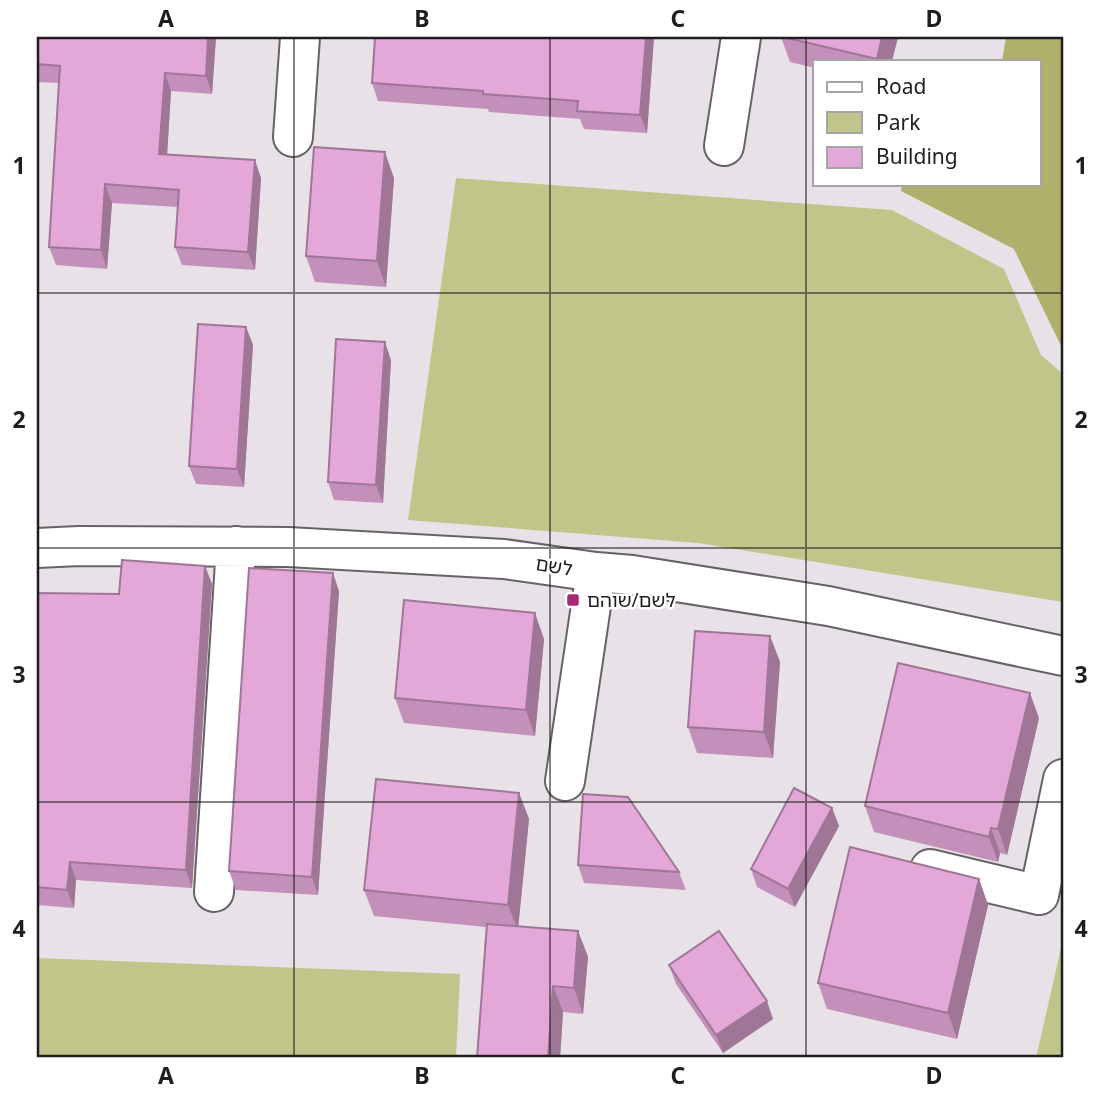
<svg xmlns="http://www.w3.org/2000/svg" width="1100" height="1095" viewBox="0 0 1100 1095" font-family="'Noto Sans','Noto Sans Hebrew',sans-serif">
  <style>
    .green { fill: #c2c58a }
    .forest { fill: #aeb06b }
    .lines { fill: none; stroke-linecap: round; stroke-linejoin: round }
    .minor-casing { stroke: #676267; stroke-width: 42 }
    .minor { stroke: #fff; stroke-width: 38 }
    .wall { fill: #c390b9 }
    .shaded-wall { fill: #9f7696 }
    .building { fill: #e3a8d7; stroke: #9f7696; stroke-width: 2 }
    .grid { fill: none; stroke: #1f1d1f; stroke-width: 2; stroke-opacity: 0.55 }
    .poi-dot { fill: #a92772; stroke: #fff; stroke-width: 2.5 }
    .labels { text-anchor: middle; stroke-width: 5; stroke-linejoin: round; paint-order: stroke }
    .street-label { font-size: 19px; fill: #1f1d1f; stroke: #fff }
    .poi-label { font-size: 19px; fill: #1f1d1f; stroke: #fff; text-anchor: start }
    .neatline { fill: none; stroke: #1f1d1f; stroke-width: 2.5 }
    .grid-label { font-size: 23px; text-anchor: middle; font-weight: bold; fill: #1f1d1f }
  </style>
  <rect width="100%" height="100%" fill="#e8e2e8"/>
  <path class="green" d="M456 178 892 210 1004 269 1041 355 1063 374V602L698 543 408 520Z
    M1063 939V1058H1036Z
    M37 958 460 974 456 1058H37Z"/>
  <path class="forest" d="M1006 37H1063V350L1014 249 901 191 902 184H1039V61H1002Z"/>
  <g class="lines">
    <g class="minor-casing">
      <path id="minor" d="M293 137 300 37
        M724 146 741 37
        M37 548 79 546 288 547 504 559 596 572 632 575 828 606 1063 656
        M565 781 596 572
        M930 869 1039 895 1063 779
        M214 892 236 546"/>
    </g>
    <use href="#minor" class="minor"/>
  </g>
  <path class="wall" d="M37 37H216L212 94 171 91 167 154 261 178 255 270 182 265 175 247 178 207 112 203 107 269 56 265 49 247 59 83 37 82Z
    M654 37 647 133 584 129 580 119 489 112 488 109 378 101 372 83Z
    M781 37H898L892 61H815V68L790 62Z
    M394 178 386 287 315 282 306 256Z
    M246 327 253 345 244 487 196 484 189 466Z
    M391 360 383 503 334 500 328 482Z
    M205 566 212 584 192 888 76 880 74 908 37 905V593L119 594Z
    M339 591 318 895 236 890 229 871Z
    M770 636 780 662 773 758 697 753 688 727Z
    M544 639 535 736 404 723 395 698Z
    M1039 718 1007 855 1000 853 998 862 874 832 865 806Z
    M519 793 529 819 518 927 578 931 588 957 583 1014 563 1012 560 1058H477L486 927 374 916 364 890Z
    M832 808 839 826 795 907 757 887 751 869Z
    M578 865 679 872 686 890 584 883Z
    M979 879 988 905 957 1039 827 1009 818 983Z
    M669 965 773 1019 723 1053 676 984Z"/>
  <path class="shaded-wall" d="M208 37H216L212 94 206 76Z
    M646 37H654L647 133 640 115Z
    M882 37H898L892 61H878L877 59Z
    M165 73 171 91 166 172 159 154Z
    M385 152 394 178 386 287 377 261Z
    M255 160 261 178 255 270 248 252Z
    M105 184 112 203 107 269 101 250Z
    M246 327 253 345 244 487 237 469Z
    M385 342 391 360 383 503 376 485Z
    M205 566 212 584 192 888 186 870Z
    M333 573 339 591 318 895 312 877Z
    M535 613 544 639 535 736 526 710Z
    M770 636 780 662 773 758 764 732Z
    M1030 693 1039 718 1007 855 998 829Z
    M519 793 529 819 518 930 508 905Z
    M832 808 839 826 795 907 788 889Z
    M991 828 1000 853 998 862 989 837Z
    M70 862 76 880 74 908 67 890Z
    M979 879 988 905 957 1039 948 1013Z
    M578 931 588 957 583 1014 574 988Z
    M553 986 563 1012 560 1058H548Z
    M767 1001 773 1019 723 1053 716 1035Z"/>
  <path class="building" d="M37 37H208L206 76 165 73 159 154 255 160 248 252 175 247 179 190 105 184 101 250 49 247 60 66 37 64Z
    M375 37H646L640 115 577 111 578 101 483 94V91L372 83Z
    M783 37H882L877 59Z
    M314 147 385 152 377 261 306 256Z
    M198 324 246 327 237 469 189 466Z
    M336 339 385 342 376 485 328 482Z
    M122 560 205 566 186 870 70 862 67 890 37 887V593L119 594Z
    M249 568 333 573 312 877 229 871Z
    M404 600 535 613 526 710 395 698Z
    M695 631 770 636 764 732 688 727Z
    M898 663 1030 693 998 829 991 828 989 837 865 806Z
    M376 779 519 793 508 905 364 890Z
    M794 788 832 808 788 889 751 869Z
    M583 794 628 797 679 872 578 865Z
    M850 847 979 879 948 1013 818 983Z
    M487 924 578 931 574 988 553 986 548 1058H477Z
    M719 931 767 1001 716 1035 669 965Z"/>
  <path class="grid" d="M294 37V1058M550 37V1058M806 37V1058M37 293H1063M37 548H1063M37 802H1063"/>
  <rect class="poi-dot" x="566" y="593" width="14" height="14" rx="3.5"/>
  <g class="labels">
    <g class="street-label">
      <text transform="translate(554 566) rotate(9)" y="7">לשם</text>
    </g>
    <g class="poi-label">
      <text x="587" y="607">לשם/שוהם</text>
    </g>
  </g>
  <rect width="1100" height="1095" fill="none" stroke="#ffffff" stroke-width="77"/>
  <rect x="813" y="60" width="228" height="126" fill="#ffffff" stroke="#a5a5a5" stroke-width="2"/>
  <rect x="827" y="82" width="35" height="10" fill="#ffffff" stroke="#a5a5a5" stroke-width="2"/>
  <text x="876" y="94" font-size="21" fill="#1f1d1f">Road</text>
  <rect x="827" y="112" width="35" height="21" fill="#c2c58a" stroke="#a5a5a5" stroke-width="2"/>
  <text x="876" y="130" font-size="21" fill="#1f1d1f">Park</text>
  <rect x="827" y="147" width="35" height="21" fill="#e3a8d7" stroke="#a5a5a5" stroke-width="2"/>
  <text x="876" y="164" font-size="21" fill="#1f1d1f">Building</text>
  <rect x="38" y="38" width="1024" height="1018" class="neatline"/>
  <g class="grid-label">
    <text x="166" y="27">A</text>
    <text x="422" y="27">B</text>
    <text x="678" y="27">C</text>
    <text x="934" y="27">D</text>
    <text x="19" y="174">1</text>
    <text x="1081" y="174">1</text>
    <text x="19" y="428">2</text>
    <text x="1081" y="428">2</text>
    <text x="19" y="683">3</text>
    <text x="1081" y="683">3</text>
    <text x="19" y="937">4</text>
    <text x="1081" y="937">4</text>
    <text x="166" y="1084">A</text>
    <text x="422" y="1084">B</text>
    <text x="678" y="1084">C</text>
    <text x="934" y="1084">D</text>
  </g>
</svg>
